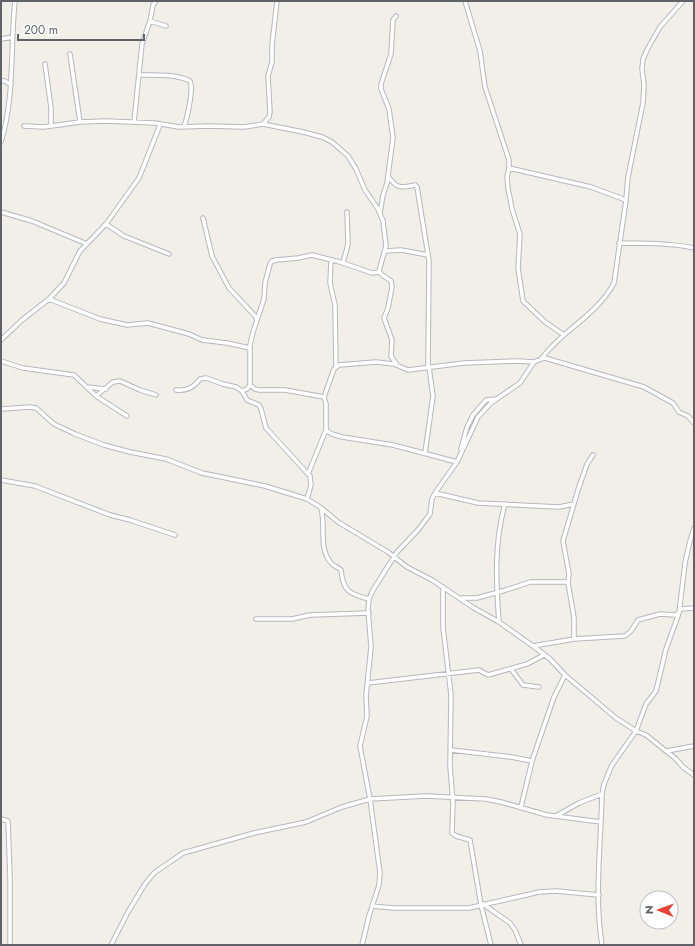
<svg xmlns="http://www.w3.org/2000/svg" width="695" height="946" viewBox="0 0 695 946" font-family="Jost,sans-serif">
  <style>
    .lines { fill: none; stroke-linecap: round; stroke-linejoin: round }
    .minor-casing { stroke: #b5b8bc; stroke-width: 5.5 }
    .minor { stroke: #fff; stroke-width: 3.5 }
  </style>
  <rect width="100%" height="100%" fill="#f1efe8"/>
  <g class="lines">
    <g class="minor-casing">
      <path id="minor" d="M465 1 480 51 485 87 509 160V168L507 177 508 188 512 209 520 234 518 268 523 301 545 322 564 335
        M150 21 166 26
        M1 39 13 37
        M70 54 80 122
        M45 64 51 108V126
        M139 75C155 75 176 74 190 81 194 89 187 118 184 127
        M1 81H5L11 85
        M134 122 142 44 150 21 153 5 156 1
        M263 124 303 132 322 137 332 142 348 156 356 169 365 190 378 209 383 221 386 246 379 271 381 274 391 281 392 287 388 308 384 318 392 340 391 356 397 365
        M24 126 44 127 80 122 106 121 155 123 179 127 207 126 244 127 263 124 269 117 270 112 268 76 272 62V45L277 1
        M1 142C15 96 10 48 15 1
        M509 168 591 187 626 200
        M388 176C397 189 400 188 415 185L417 187 429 261 428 367
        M1 212 32 221 87 244
        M380 213 383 195 387 183 393 138 389 109 381 89V84L391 54 393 20 396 16
        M203 218 212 256 229 288 255 316 257 320
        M106 224 124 236 169 254
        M619 243C645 243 669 243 694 248
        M386 251 401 250 428 255
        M331 260 330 283 335 305 336 366
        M343 263 348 244 347 212
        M49 299 100 319 127 325 148 323 189 334 202 340 227 343 250 348
        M1 340 22 320 49 299 64 283 80 251 106 224 139 178 160 125
        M541 359C548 350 556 342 565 334 581 321 604 303 614 283L626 200 628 177 643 103 644 85 642 69 643 59 648 48 660 27 683 1
        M1 361 23 368 74 375 96 396 127 416
        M250 385 255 389 259 390H285L324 397 326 404V428L327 431 332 434 342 437 393 445 457 462
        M87 387 106 389
        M176 390C187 391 193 388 200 379L206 378 223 384 236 387 242 391 247 400 259 405 261 409 266 428 310 476 311 485 307 499
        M242 391 247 389 250 385V345L253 332 264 299 265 283 270 264 272 261 276 260 298 258 312 255 340 262 372 273 379 272
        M96 396 113 382 120 381 140 390 156 395
        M324 397 334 369 339 365 376 362 394 364 408 370 464 363 518 361 534 362
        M1 409 30 407 36 408 54 424 75 434 104 445 130 452 166 459 202 473 265 486 307 499 320 507 338 522 388 552 407 567 432 580 474 608 499 622 533 646 550 659 565 675 616 718 636 731 646 735 676 759 683 767 694 775
        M461 449 467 427 473 415 486 400 497 399
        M425 453 433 396 429 367
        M308 474 326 430
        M1 480 35 486 110 515 130 520 175 535
        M435 493 478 503 559 507 574 504
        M321 508C326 525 318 548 331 563 333 566 338 567 341 570 343 591 349 594 369 599
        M443 587V627L451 695 450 766 453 803 452 833 456 836 470 840 481 905 491 945
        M462 598H477L506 590 530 582H568
        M680 609 694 608
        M256 619H292L310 615 369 613
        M499 622C496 583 494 542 505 504
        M574 639V618L568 582 569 574 563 541 578 490 587 464 593 455
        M533 646 574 639 625 636 631 631 638 620 660 614 675 615 679 613
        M511 669 523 685 539 687
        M368 683 479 670 488 675 527 664 544 655
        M451 750 511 757 532 761
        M667 751 694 746
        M521 807 532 761 554 697 565 675
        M556 816 579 803 602 794
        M1 819 8 821 10 877V945
        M483 904 510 923 515 930 521 945
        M372 906 393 908H469L539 892 556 891 599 895
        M111 945 128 912 145 884 154 873 183 853 254 833 306 822 342 807 370 799 426 796 486 799 501 802 547 815 601 822
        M362 945 369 916 379 885 380 873 370 799 360 746 367 716 366 696 371 647 368 609 369 599 373 590 397 552 418 530 430 514 432 499 435 493 457 462 478 417 491 403 520 383 534 362 541 359 545 358 644 387 673 403 679 412 688 416 694 423
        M602 945C594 896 601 844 602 794L604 784 612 765 636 731 646 704 656 691 666 649 679 613 685 563 690 541 694 528"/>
    </g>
    <use href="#minor" class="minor"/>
  </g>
  <rect width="695" height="946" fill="none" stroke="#5f6368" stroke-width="4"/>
  <g transform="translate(659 910) rotate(271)"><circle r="19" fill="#ffffff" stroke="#bfc1c3"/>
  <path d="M0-3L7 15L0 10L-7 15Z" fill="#ea4335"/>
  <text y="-6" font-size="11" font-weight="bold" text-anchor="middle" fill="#5f6368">N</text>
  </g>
  <path d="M18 34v6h126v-6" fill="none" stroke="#5f6368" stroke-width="2"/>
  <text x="24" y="34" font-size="12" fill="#5f6368" stroke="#ffffff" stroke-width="3" paint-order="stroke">200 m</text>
</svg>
